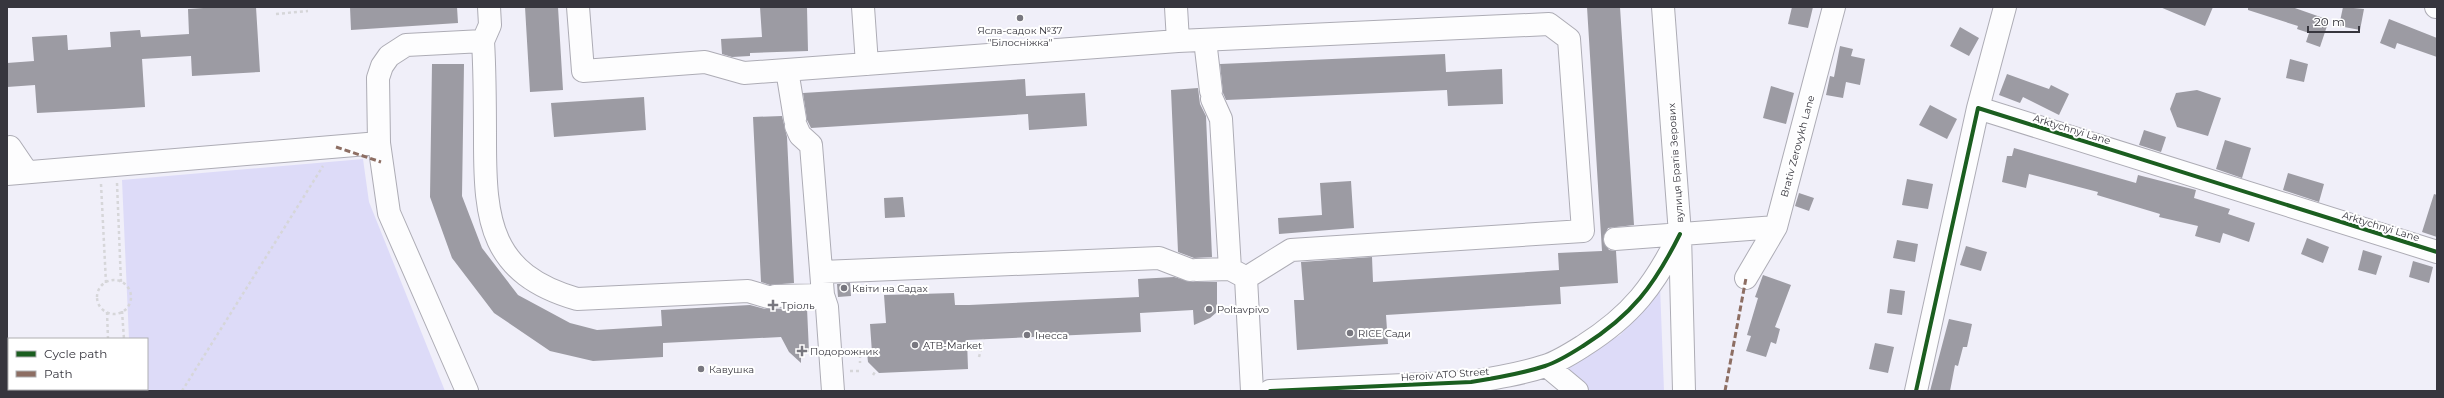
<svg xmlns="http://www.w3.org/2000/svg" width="2444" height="398" viewBox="0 0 2444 398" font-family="Montserrat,sans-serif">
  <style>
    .green { fill: #dddbf8 }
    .building { fill: #9c9ba3 }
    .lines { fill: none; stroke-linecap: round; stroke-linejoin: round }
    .minor-casing { stroke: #adacb5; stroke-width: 24 }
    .path { stroke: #d6d6d9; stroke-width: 2.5; stroke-dasharray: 3 3; stroke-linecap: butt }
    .minor { stroke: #fdfdfe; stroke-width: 22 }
    .quiet { stroke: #8d6e63; stroke-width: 3; stroke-dasharray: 6 3; stroke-linecap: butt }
    .cycleway-casing { stroke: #fff; stroke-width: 6 }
    .cycleway { stroke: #1b5e20; stroke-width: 4 }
    .poi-dot { fill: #78777f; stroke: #fff; stroke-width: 1.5 }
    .labels { text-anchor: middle; stroke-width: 4; stroke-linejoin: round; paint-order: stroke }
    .poi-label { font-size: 10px; fill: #37363e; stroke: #fff; text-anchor: start }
    .street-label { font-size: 10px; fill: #37363e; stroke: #fff }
  </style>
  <rect width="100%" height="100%" fill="#f0eff9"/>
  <path class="green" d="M363 159 369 202 445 391H131V389H147V339H129L122 180Z
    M1660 286 1664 391H1577L1556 373 1620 335 1647 306Z"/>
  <path class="building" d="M219 7H256L260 72 192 76 191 56 142 59 145 107 114 109 37 113 35 85 7 87V63L34 61 32 37 67 35 68 50 111 47 110 32 140 30 141 37 189 34 188 9Z
    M350 7H457L458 23 351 30Z
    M525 7H558L563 90 530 92Z
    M760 7H807L808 51 750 53V56L732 57 722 54 721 39 762 37Z
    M1587 7H1620L1634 225 1608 228 1603 240 1609 250 1616 251 1618 283 1560 287 1561 304 1386 315 1388 344 1297 350 1294 300H1304L1301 262 1372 257 1373 282 1559 270 1558 253 1602 251Z
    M1792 7H1813L1808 28 1788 24Z
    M2160 7H2213L2205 26Z
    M2248 7H2292L2329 20 2320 47 2306 42 2309 33 2297 29 2298 26 2248 10Z
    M2343 7 2364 9 2360 30 2339 26Z
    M2389 19 2437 38V57L2397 43 2395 49 2380 43Z
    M1960 27 1979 38 1969 56 1950 46Z
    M1840 46 1853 49 1851 56 1865 59 1860 85 1846 82 1843 98 1826 95 1830 76 1834 77Z
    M1445 54 1446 72 1502 69 1503 104 1448 106 1447 90 1226 100 1223 93 1220 64Z
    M2290 59 2308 64 2304 82 2286 78Z
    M432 64H464L462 196 482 248 518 295 570 323 597 330 662 326 661 310 750 305 765 309 807 308 809 352 801 353V363L789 352 781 337 663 343V357L593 361 550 351 494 313 452 258 430 197Z
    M2007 74 2049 89 2051 85 2069 94 2059 115 2023 97 2020 103 1999 95Z
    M1025 79 1026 96 1085 93 1087 126 1029 130 1028 114 811 128 807 120 803 93Z
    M1771 86 1794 93 1786 124 1763 118Z
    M1198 88 1200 104 1206 116 1212 257 1194 258 1178 252 1171 90Z
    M2197 90 2221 98 2208 136 2177 127 2170 109 2176 93Z
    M644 97 646 130 554 137 551 103Z
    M1930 105 1957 119 1947 139 1919 125Z
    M782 116 787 137 794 283 770 285 761 282 753 117Z
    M2144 130 2166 137 2161 152 2139 145Z
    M2225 140 2251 148 2242 178 2216 169Z
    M2014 148 2136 183 2138 175 2196 190 2194 198 2230 209 2228 214 2255 223 2249 242 2223 233 2220 243 2195 236 2198 226 2159 217 2160 214 2097 195 2098 192 2029 174 2026 188 2002 182 2007 156H2012Z
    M2288 173 2324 184 2319 202 2283 190Z
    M1907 179 1933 184 1928 209 1902 205Z
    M1351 181 1354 228 1279 234 1278 218 1322 215 1320 183Z
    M1799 193 1814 198 1809 211 1795 206Z
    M2434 194 2437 195V237L2422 232Z
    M903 197 905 217 885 218 884 198Z
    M2307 238 2329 247 2323 263 2301 254Z
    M1897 240 1918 244 1915 262 1893 258Z
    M1966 246 1987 252 1981 271 1960 265Z
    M2363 250 2382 256 2376 275 2358 270Z
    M2413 261 2433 267 2429 283 2409 277Z
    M1763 275 1791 285 1775 327 1780 329 1776 344 1771 342 1766 357 1746 351 1751 336 1747 335 1758 298 1755 297Z
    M1174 277 1192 282H1217V312L1210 318 1194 325 1193 310 1140 313 1141 332 967 340 968 369 879 373 868 362 867 353H872L870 324 886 323 884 295 954 293 955 305H969L1139 297 1138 279Z
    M850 283 851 296 838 297 837 284Z
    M1890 289 1905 291 1902 315 1887 313Z
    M1949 319 1972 324 1967 347H1963L1958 366 1955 365 1950 391H1930Z
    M1875 343 1894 347 1888 373 1869 369Z"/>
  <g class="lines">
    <g class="minor-casing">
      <path id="minor" d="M578 7 583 71 705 62 744 73 1178 41 1549 24 1569 39 1583 231 1291 250 1246 278
        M863 7 867 64
        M1176 7 1178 41
        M1663 7 1680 234 1684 391
        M2436 7H2437
        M1205 40 1211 91
        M483 41C485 74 485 108 485 141 485 221 490 274 577 299L748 291 768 297
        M787 70 795 119
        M1212 99 1221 119 1230 269
        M1978 108 2005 7
        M796 126 800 135 811 145 823 295 827 307 833 391
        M10 147 27 172
        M7 174 379 143
        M1615 239 1776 227
        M1196 270 1230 269 1243 276
        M822 272 1159 258 1190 270
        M1246 278 1252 391
        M1746 278 1776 227 1834 7
        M775 296 823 295
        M1547 366 1577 391
        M467 391 389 213 379 143 378 78 382 66 389 56 406 45 483 41 490 25 489 7
        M1270 391 1471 382C1496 378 1521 374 1545 366 1558 362 1572 353 1583 346 1632 315 1654 286 1680 234
        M1916 391 1978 108 2437 252"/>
    </g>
    <path class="path" d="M276 14 308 11
      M117 183 121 283
      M101 184 106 283
      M97 297a17 17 0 1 1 34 0a17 17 0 1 1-34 0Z
      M122 311 124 339
      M107 312 108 339
      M860 355V363
      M979 357 984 339
      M850 371H861
      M873 375 875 372
      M111 389V391
      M127 389V391
      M182 391 323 166"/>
    <use href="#minor" class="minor"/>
    <path class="quiet" d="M336 147 381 162
      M1725 391 1746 278"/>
    <g class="cycleway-casing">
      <path id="cycleway" d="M1270 391 1471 382C1496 378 1521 374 1545 366 1558 362 1572 353 1583 346 1632 315 1654 286 1680 234
        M1916 391 1978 108 2437 252"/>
    </g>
    <use href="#cycleway" class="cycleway"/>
  </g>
  <g class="poi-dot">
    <circle cx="1020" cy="18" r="4"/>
    <circle cx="844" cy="288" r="4"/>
    <path d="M771 299h4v4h4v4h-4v4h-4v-4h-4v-4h4z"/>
    <circle cx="1209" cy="309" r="4"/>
    <circle cx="1350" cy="333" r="4"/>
    <circle cx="1027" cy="335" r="4"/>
    <circle cx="915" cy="345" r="4"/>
    <path d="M800 345h4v4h4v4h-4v4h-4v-4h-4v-4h4z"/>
    <circle cx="701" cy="369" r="4"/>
  </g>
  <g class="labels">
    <g class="poi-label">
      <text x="1020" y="34" text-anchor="middle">Ясла-садок №37<tspan x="1020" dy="12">"Білосніжка"</tspan></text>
      <text x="852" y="292">Квіти на Садах</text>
      <text x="781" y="309">Тріоль</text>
      <text x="1217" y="313">Poltavpivo</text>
      <text x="1358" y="337">RICE Сади</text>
      <text x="1035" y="339">Інесса</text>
      <text x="923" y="349">ATB-Market</text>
      <text x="810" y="355">Подорожник</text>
      <text x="709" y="373">Кавушка</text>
    </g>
    <g class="street-label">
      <text transform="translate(2072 129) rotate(17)" y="4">Arktychnyi Lane</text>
      <text transform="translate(1797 146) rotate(-75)" y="4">Brativ Zerovykh Lane</text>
      <text transform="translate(1675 163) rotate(-94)" y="4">вулиця Братів Зерових</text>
      <text transform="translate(2381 226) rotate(17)" y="4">Arktychnyi Lane</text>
      <text transform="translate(1445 374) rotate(-4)" y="4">Heroiv ATO Street</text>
    </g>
  </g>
  <rect width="2444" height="398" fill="none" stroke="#37363e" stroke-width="16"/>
  <rect x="8" y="338" width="140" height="52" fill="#ffffff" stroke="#afafb2"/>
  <rect x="16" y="351" width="20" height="6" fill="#1b5e20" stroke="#afafb2"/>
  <text x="44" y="358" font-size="12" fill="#37363e">Cycle path</text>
  <rect x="16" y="371" width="20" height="6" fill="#8d6e63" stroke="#afafb2"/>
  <text x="44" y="378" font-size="12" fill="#37363e">Path</text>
  <path d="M2308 26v6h51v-6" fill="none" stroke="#37363e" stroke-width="2"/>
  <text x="2314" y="26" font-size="12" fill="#37363e" stroke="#ffffff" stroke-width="3" paint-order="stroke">20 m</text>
</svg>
